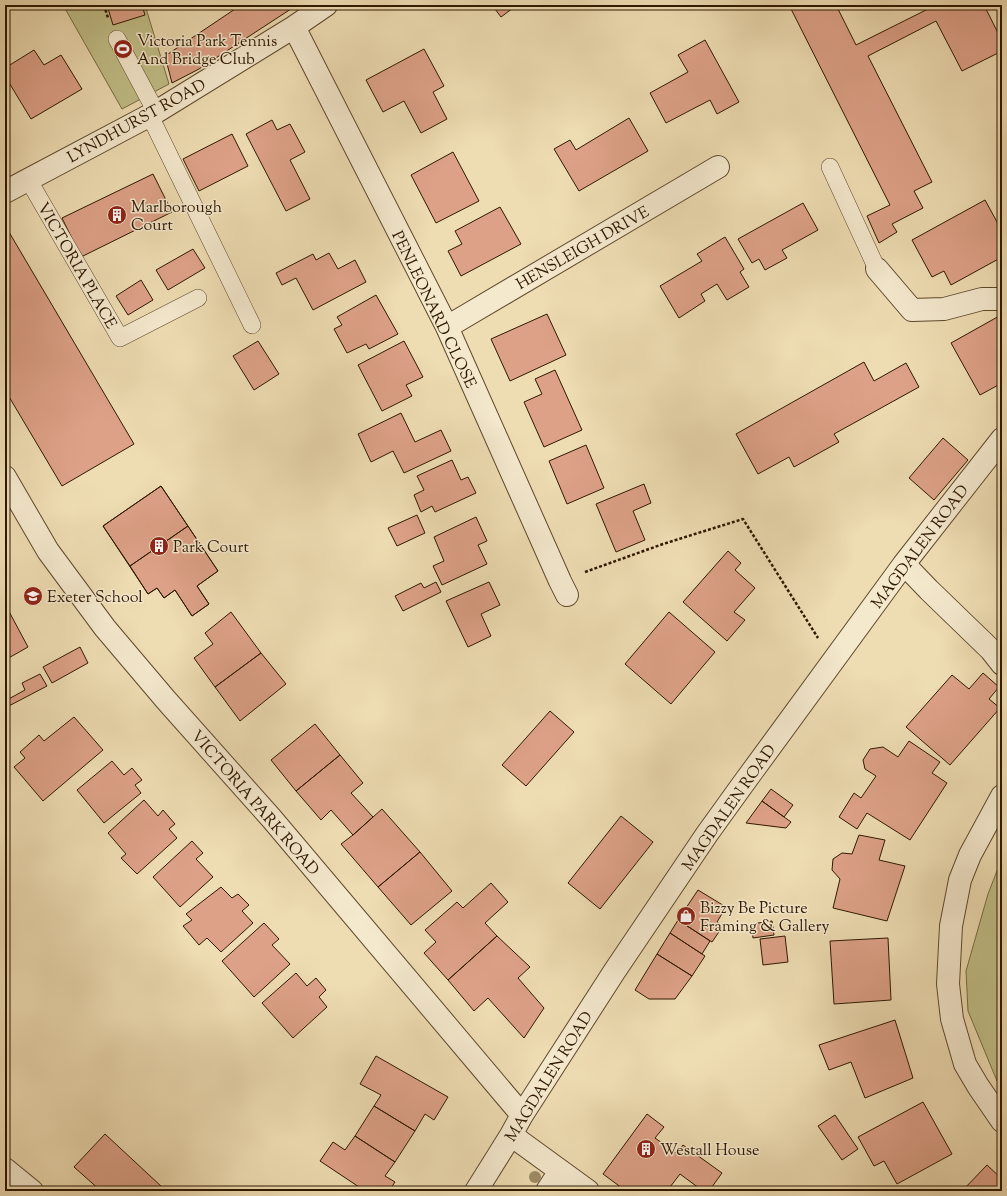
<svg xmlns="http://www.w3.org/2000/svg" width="1007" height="1196" viewBox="0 0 1007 1196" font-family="'Sorts Mill Goudy',serif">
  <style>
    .green { fill: #c1be87; stroke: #786b44 }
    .building { fill: #dda187; stroke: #2e1800 }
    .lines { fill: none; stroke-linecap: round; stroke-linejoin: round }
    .lane-casing { stroke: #5e492c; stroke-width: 18 }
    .street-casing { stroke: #5e492c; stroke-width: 24 }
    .path { stroke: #2e1800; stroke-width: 2.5; stroke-dasharray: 3 2; stroke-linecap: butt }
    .lane { stroke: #f4e8cd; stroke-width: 17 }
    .street { stroke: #f4e8cd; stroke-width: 22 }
    .tree { fill: #9d8c66 }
    .labels { text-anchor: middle; stroke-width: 3; stroke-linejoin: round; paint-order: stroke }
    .poi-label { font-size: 16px; fill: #2e1800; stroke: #f4e8cd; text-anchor: start }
    .street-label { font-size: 16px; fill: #2e1800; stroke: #f4e8cd }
  </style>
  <rect width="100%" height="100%" fill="#eedcb2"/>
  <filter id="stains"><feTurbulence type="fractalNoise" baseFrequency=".005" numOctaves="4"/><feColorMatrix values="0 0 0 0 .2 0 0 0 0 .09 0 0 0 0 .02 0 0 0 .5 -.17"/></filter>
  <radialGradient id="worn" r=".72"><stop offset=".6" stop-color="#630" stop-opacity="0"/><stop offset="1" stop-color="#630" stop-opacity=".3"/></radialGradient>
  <path class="green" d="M63 5H145L169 84 122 109Z
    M1002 858V1088L997 1081 968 1011 966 971 988 894Z"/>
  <path class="building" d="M107 5H142L145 15 113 25Z
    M241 5H297L199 69 172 83 165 56Z
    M492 5H517L501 17Z
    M789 5H836L856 45 936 5H984L1002 41V51L962 71 936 21 868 56 932 182 914 191 923 208 892 224 897 232 879 243 867 216 890 205Z
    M705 40 739 102 717 114 710 100 666 123 650 93 688 72 678 55Z
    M424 49 444 86 433 92 447 119 421 133 404 101 383 112 366 80Z
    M34 50 44 65 61 55 82 89 31 119 5 76V68Z
    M629 118 648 151 579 191 554 149 570 140 576 150Z
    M272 120 277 130 290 124 305 152 290 160 310 199 286 211 246 134Z
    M232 134 248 166 199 191 183 159Z
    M453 152 479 201 436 223 411 175Z
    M153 174 172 212 81 257 62 218Z
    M985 200 1002 231V257L951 285 944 271 932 277 912 240Z
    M803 203 818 230 782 250 787 258 765 270 759 259 752 263 738 239Z
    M500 207 521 244 461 276 448 251 462 244 455 231Z
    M6 227 134 444 62 486 5 390Z
    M725 237 744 269 740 272 749 287 727 300 717 284 701 294 705 301 679 318 660 286 702 261 697 254Z
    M193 249 205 268 168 290 156 270Z
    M329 253 338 269 355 260 366 282 313 310 296 278 282 285 276 273 313 254 316 260Z
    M141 280 153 300 128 315 116 296Z
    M376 295 398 334 369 349 366 344 347 353 334 329 342 325 337 317Z
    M547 314 566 355 510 381 491 339Z
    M1001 315 1002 317V383L980 395 951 343Z
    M258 341 279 374 254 390 233 356Z
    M404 341 423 377 406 385 412 396 382 411 358 365Z
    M864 362 874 381 906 363 919 387 834 434 839 442 794 467 789 457 758 474 736 434Z
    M555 370 582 430 544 447 524 402 542 394 535 379Z
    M401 413 415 442 441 430 451 451 404 473 393 451 371 462 358 434Z
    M943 438 968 460 934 500 909 478Z
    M586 445 604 488 567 504 549 461Z
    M452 460 461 480 468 477 476 493 435 512 432 506 421 512 414 495 424 490 417 476Z
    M644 484 651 503 633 511 645 540 616 552 596 504Z
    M161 486 188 526 130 566 103 526Z
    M161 486 218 571 197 586 209 604 192 616 175 590 164 598 157 588 148 594 103 526Z
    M417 515 425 533 397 546 388 528Z
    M476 517 487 541 478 545 487 564 442 585 433 566 444 561 434 537Z
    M188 526 218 571 197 586 209 604 192 616 175 590 164 598 157 588 148 594 130 566Z
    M728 551 741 563 735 570 755 588 734 612 745 620 727 641 683 602Z
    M436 582 441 592 403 611 395 596 421 583 424 588Z
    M489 582 500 605 481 614 491 636 468 647 446 601Z
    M5 604 28 647 5 660Z
    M231 612 261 653 215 687 194 658 213 644 205 633Z
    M669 612 715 652 671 704 625 664Z
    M80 647 88 663 52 683 43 667Z
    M261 653 286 684 240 721 215 687Z
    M983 673 999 687 989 699 1000 708 950 765 906 727 952 675 969 689Z
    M40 674 47 686 5 708V701L25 690 22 683Z
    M550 711 574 732 526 786 502 765Z
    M74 717 103 750 43 801 14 767 25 758 20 752 39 735 44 741Z
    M315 724 340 755 296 791 271 760Z
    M909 741 940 762 932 773 947 783 910 840 867 813 857 829 839 817 854 793 861 798 876 776 865 769 863 760 870 749 883 747 898 757Z
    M340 755 363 783 351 793 373 817 353 835 331 810 321 820 296 791Z
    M112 761 124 775 132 768 142 780 135 785 141 793 104 823 77 790Z
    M771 789 793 805 784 817 762 801Z
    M144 800 158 816 163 810 175 824 169 829 177 838 137 874 121 858 126 854 108 833Z
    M762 801 791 822 786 828 746 823Z
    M382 809 420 852 378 887 341 844 353 835Z
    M621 816 653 842 600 909 568 883Z
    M859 835 885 840 879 860 905 866 887 921 833 908 840 879 832 870 833 859 842 853 852 854Z
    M192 841 203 853 196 859 213 877 180 907 153 877Z
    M420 852 452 891 411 925 378 887Z
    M491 883 508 902 485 923 497 936 448 980 424 953 436 942 425 930 457 902 463 908Z
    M221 887 232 898 238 894 249 905 242 911 253 923 221 952 207 938 199 945 183 926 192 920 186 914Z
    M698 890 726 907 717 922 723 926 712 942 678 920Z
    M678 920 710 941 702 954 670 933Z
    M772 921 774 935 753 938 751 924Z
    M264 923 279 939 272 945 290 964 254 997 222 961Z
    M670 933 705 956 692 976 657 954Z
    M497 936 530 967 518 978 544 1008 524 1038 488 998 474 1011 448 980Z
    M785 936 788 962 763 965 760 939Z
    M888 938 891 1000 834 1004 830 941Z
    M657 954 692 976 675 999H649L635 990Z
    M296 973 307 986 316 978 326 990 319 997 327 1007 293 1038 262 1003Z
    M895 1020 913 1078 865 1098 851 1062 829 1070 819 1045Z
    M376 1056 448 1097 434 1120 425 1114 415 1131 374 1106 381 1095 360 1084Z
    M923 1102 952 1154 897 1184 884 1161 874 1166 858 1137Z
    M374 1106 415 1131 395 1162 355 1136Z
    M647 1114 664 1127 655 1138 676 1153 683 1145 722 1173 709 1191H703L680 1174 667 1191H664L658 1187 655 1191H626L603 1174Z
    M835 1115 858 1149 842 1160 818 1126Z
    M105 1134 162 1187 158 1191H101L74 1167Z
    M355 1136 395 1162 385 1176 395 1182 389 1191H365L320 1161 333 1142 345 1150Z
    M987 1165 1002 1179V1191H962Z"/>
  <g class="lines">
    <g class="lane-casing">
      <path id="lane" d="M117 39 156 112
        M150 116 252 325
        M830 167 877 269
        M28 179 120 338 198 298"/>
    </g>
    <g class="street-casing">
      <path id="street" d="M294 27 447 327 560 581 567 595
        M5 192 156 112 294 27 326 5
        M877 269 912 310 944 309 982 299H1002
        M447 327 718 167
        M5 477 48 551 105 628 166 700 272 819 522 1115
        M904 564 929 590 991 650 1002 664
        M1002 796 970 855 960 880 951 926 948 984 952 1019 965 1064 978 1086 1002 1121
        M511 1135 588 1191
        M5 1169 32 1191
        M476 1191 511 1135 522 1115 614 972 707 834 743 784 904 564 1002 439
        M547 1191 560 1171"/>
    </g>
    <path class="path" d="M104 5 108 18
      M585 572 663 544 743 519 818 638"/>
    <use href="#lane" class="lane"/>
    <use href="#street" class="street"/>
  </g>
  <circle class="tree" cx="535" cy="1177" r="6"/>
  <defs>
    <g id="stadium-disc" transform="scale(1)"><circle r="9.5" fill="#8f2418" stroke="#f4e8cd"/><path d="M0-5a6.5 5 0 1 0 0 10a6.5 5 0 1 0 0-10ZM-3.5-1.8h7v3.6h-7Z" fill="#fff"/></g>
    <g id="building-disc" transform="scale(1)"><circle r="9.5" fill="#8f2418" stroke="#f4e8cd"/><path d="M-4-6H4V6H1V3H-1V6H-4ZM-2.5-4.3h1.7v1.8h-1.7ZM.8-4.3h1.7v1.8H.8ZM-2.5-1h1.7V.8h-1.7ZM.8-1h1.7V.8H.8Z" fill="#fff"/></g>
    <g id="school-disc" transform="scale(1)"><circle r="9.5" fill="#8f2418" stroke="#f4e8cd"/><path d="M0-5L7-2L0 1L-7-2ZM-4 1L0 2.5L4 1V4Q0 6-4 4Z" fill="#fff"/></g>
    <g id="shop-disc" transform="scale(1)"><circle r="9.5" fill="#8f2418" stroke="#f4e8cd"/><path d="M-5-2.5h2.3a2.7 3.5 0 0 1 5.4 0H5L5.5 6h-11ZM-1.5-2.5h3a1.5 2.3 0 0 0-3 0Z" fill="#fff"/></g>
  </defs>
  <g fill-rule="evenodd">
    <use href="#stadium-disc" x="123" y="49"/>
    <use href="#building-disc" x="117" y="215"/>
    <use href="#building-disc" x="159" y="546"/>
    <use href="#school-disc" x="33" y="596"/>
    <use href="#shop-disc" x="686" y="916"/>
    <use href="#building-disc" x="646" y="1149"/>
  </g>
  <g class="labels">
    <g class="poi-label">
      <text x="137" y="46">Victoria Park Tennis<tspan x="137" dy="18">And Bridge Club</tspan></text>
      <text x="131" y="212">Marlborough<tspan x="131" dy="18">Court</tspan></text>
      <text x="173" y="552">Park Court</text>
      <text x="47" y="602">Exeter School</text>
      <text x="700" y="913">Bizzy Be Picture<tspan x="700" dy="18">Framing &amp; Gallery</tspan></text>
      <text x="660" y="1155">Westall House</text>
    </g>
    <g class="street-label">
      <text transform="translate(136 120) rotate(-29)" y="6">LYNDHURST ROAD</text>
      <text transform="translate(582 247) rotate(-30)" y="6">HENSLEIGH DRIVE</text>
      <text transform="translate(78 265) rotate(60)" y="6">VICTORIA PLACE</text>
      <text transform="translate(435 309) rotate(64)" y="6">PENLEONARD CLOSE</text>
      <text transform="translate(919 546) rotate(-53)" y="6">MAGDALEN ROAD</text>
      <text transform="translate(256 802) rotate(49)" y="6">VICTORIA PARK ROAD</text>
      <text transform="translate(728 807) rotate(-55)" y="6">MAGDALEN ROAD</text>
      <text transform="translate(548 1076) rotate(-58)" y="6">MAGDALEN ROAD</text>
    </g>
  </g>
  <rect width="1007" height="1196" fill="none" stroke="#eedcb2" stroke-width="20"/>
  <rect x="6" y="6" width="995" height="1184" fill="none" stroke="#2e1800" stroke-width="2"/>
  <rect x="10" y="10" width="987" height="1176" fill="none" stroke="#2e1800"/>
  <rect width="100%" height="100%" filter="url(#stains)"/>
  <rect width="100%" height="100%" fill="url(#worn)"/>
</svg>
